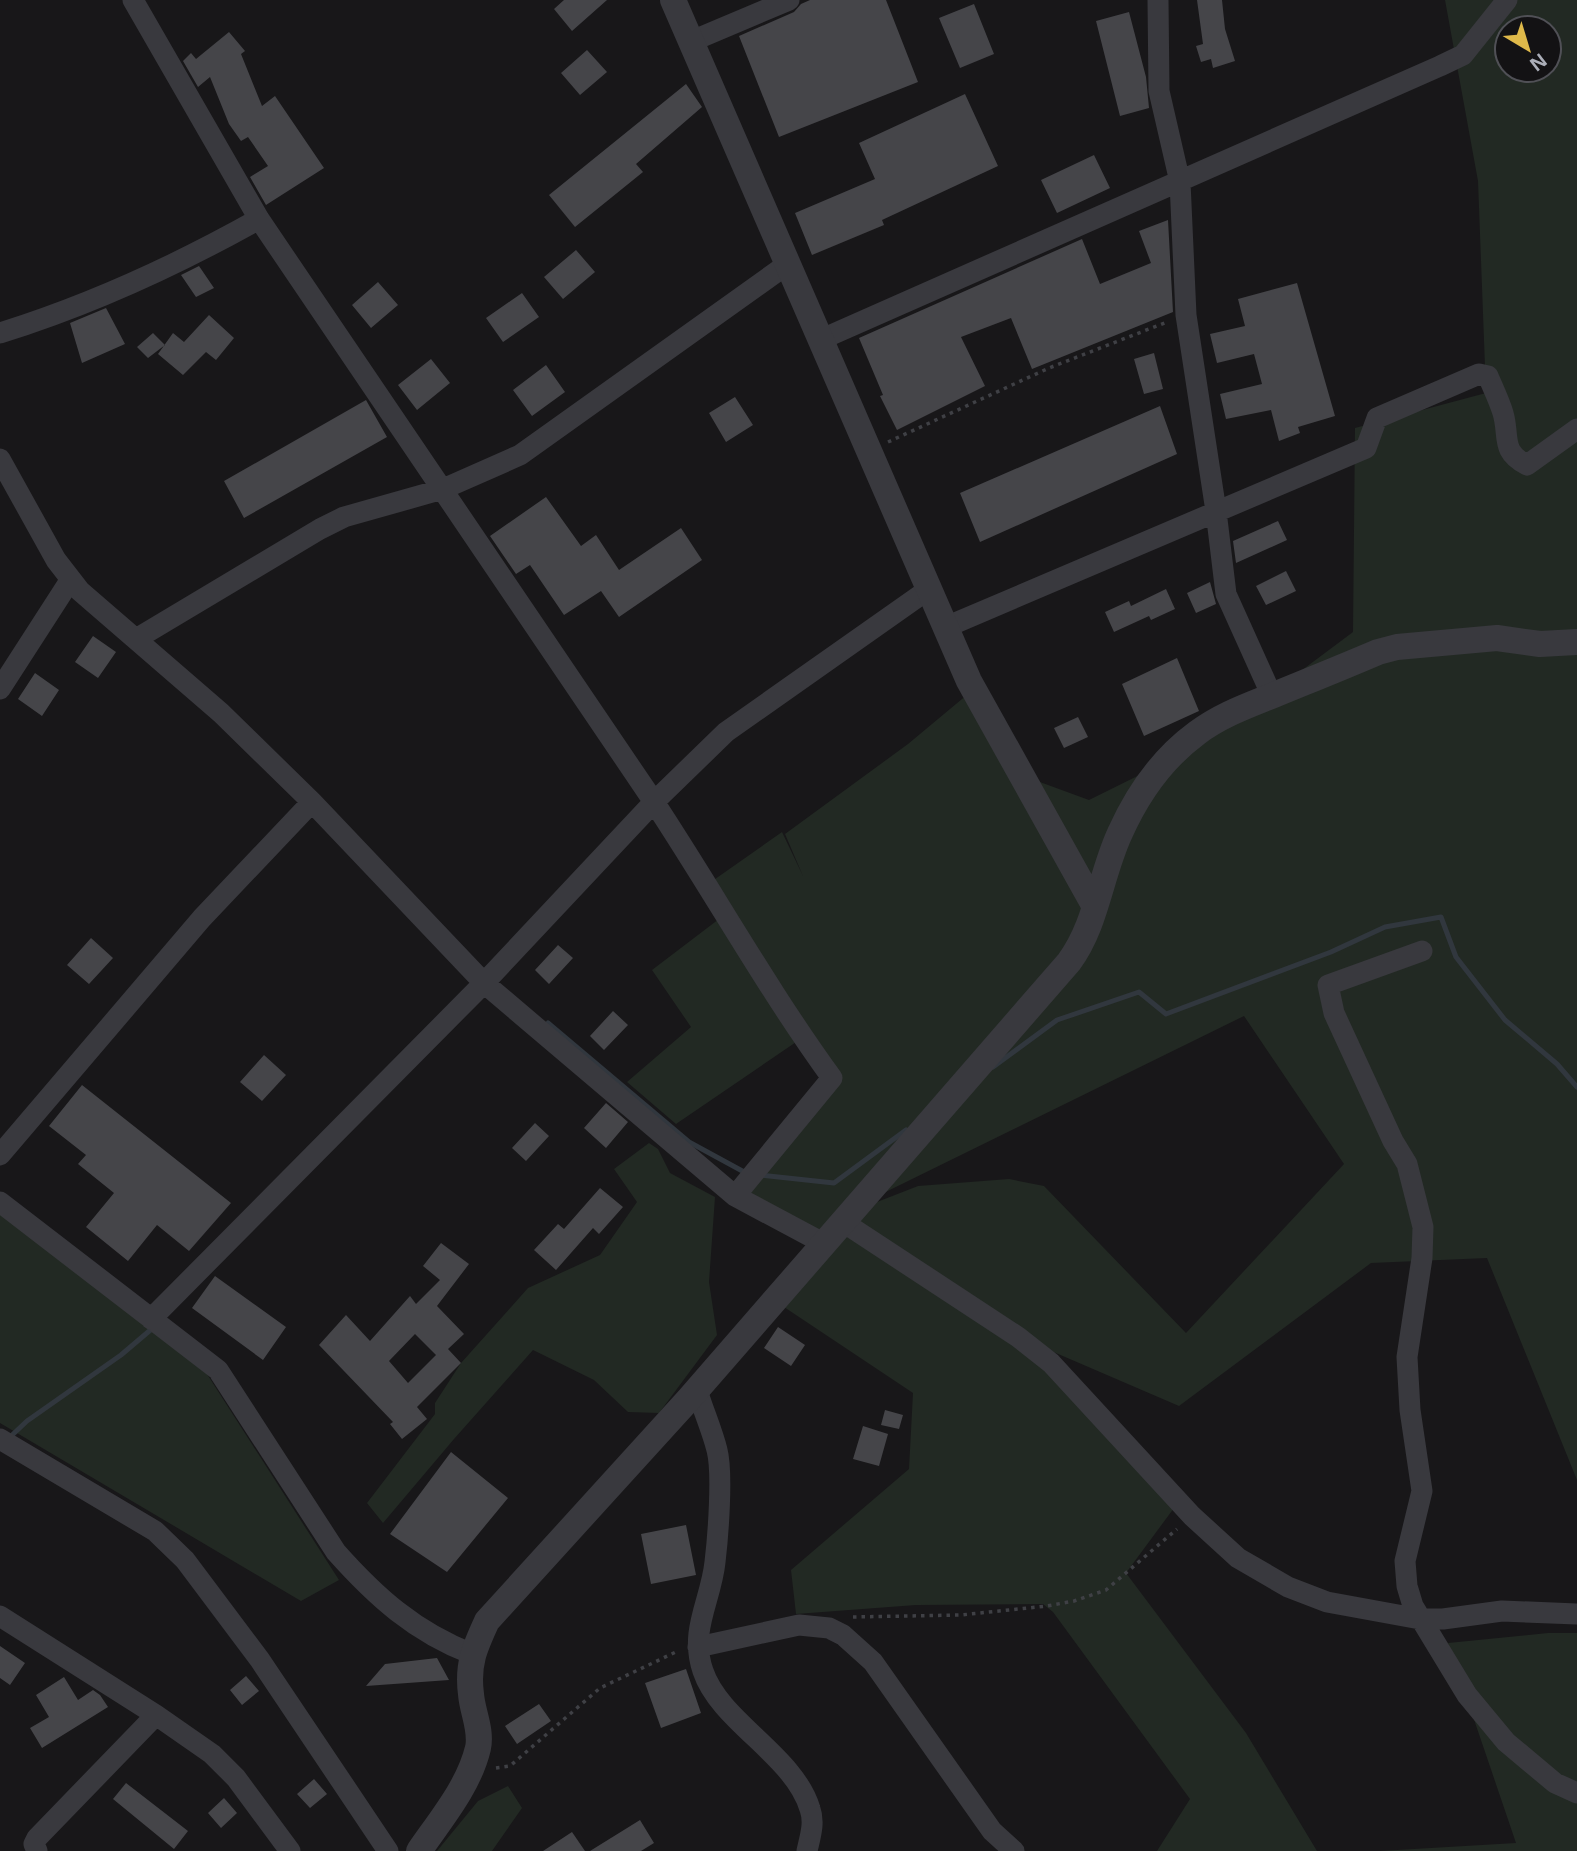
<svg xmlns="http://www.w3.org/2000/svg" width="1577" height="1851" viewBox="0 0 1577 1851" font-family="'Noto Sans',sans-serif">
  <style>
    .green { fill: #222923; fill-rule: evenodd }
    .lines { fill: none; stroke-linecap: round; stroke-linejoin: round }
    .stream { stroke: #31373e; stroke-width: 5 }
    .building { fill: #454549; fill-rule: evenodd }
    .path { stroke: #3f4045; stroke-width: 3.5; stroke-dasharray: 3.5 5; stroke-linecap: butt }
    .minor { stroke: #39393e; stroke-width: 21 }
    .tertiary { stroke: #39393e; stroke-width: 26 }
  </style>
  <rect width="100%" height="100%" fill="#181719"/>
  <path class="green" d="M1445 0H1577V1480L1487 1258 1371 1263 1179 1406 1021 1338 1174 1508 1126 1573 1246 1733 1317 1851H1157L1190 1799 1053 1612 1043 1604 916 1605 796 1614 791 1570 909 1469 913 1393 781 1305 854 1211 918 1186 1009 1179 1044 1186 1186 1333 1344 1164 1244 1016 847 1211 820 1235 744 1189 837 1077 708 884 782 832 803 876 785 834 908 744 974 689 1018 774 1089 800 1206 742 1353 632 1355 428 1486 393 1478 181ZM1507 28H1549V70H1507Z
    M719 919 802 1038 676 1124 627 1082 691 1027 652 970Z
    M649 1143 658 1149 670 1173 715 1197 709 1282 717 1335 659 1413 628 1412 594 1380 533 1350 454 1439 383 1523 367 1503 435 1414V1403L461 1363 528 1288 600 1255 637 1202 614 1169Z
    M0 1210 207 1374 339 1580 301 1601 0 1423Z
    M1548 1633H1577V1851H1380L1516 1843 1448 1643Z
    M508 1786 522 1808 492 1851H437L478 1801Z"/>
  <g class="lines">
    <path class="stream" d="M548 1023 689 1142 746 1173
      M993 1067 1057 1020 1139 992 1166 1014 1331 952 1385 927 1441 917 1456 957 1505 1020 1557 1064 1577 1087
      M759 1175 834 1183 906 1130
      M9 1438 27 1421 121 1355 154 1327"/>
  </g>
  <path class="building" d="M564 0H607L572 31 554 9Z
    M810 0H886L918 82 779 137 739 36 794 12 801 4Z
    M1197 0H1222L1225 29 1235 61 1213 68 1211 59 1201 62 1196 46 1203 44Z
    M974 4 994 54 960 68 939 18Z
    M1129 12 1146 77 1149 108 1120 116 1096 21Z
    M229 32 245 51 241 54 262 106 275 96 324 168 266 205 250 177 268 166 248 137 241 141 229 124 210 77 198 87 183 61 191 53 196 59Z
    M587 50 607 72 580 95 561 73Z
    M686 84 702 107 636 164 643 172 575 227 549 195Z
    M965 94 998 166 882 220 884 225 812 255 795 213 875 179 859 143Z
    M1094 155 1110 188 1057 213 1041 180Z
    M1168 220 1173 312 1032 369 1011 318 961 337 985 386 897 430 880 396 883 395 859 338 1082 239 1100 284 1151 263 1139 231Z
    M576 250 595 272 563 299 544 277Z
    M199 266 214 288 196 297 181 275Z
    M378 282 398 305 371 328 352 305Z
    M1297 283 1335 416 1298 427 1300 433 1279 441 1271 410 1226 419 1220 394 1262 384 1254 354 1217 363 1210 334 1245 326 1238 299Z
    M522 293 539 317 503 342 486 318Z
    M106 308 125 344 82 363 70 323Z
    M209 315 234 338 216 360 206 352 183 375 158 354 173 333 184 342Z
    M153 333 165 345 148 358 137 347Z
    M1154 353 1163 389 1144 394 1134 359Z
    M431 359 450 383 417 410 398 385Z
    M546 365 565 392 532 416 513 390Z
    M735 397 753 425 726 442 709 413Z
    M366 400 387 437 244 518 224 481Z
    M1160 406 1177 454 980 542 960 493Z
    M546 497 581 546 596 535 619 570 681 528 702 560 619 617 601 591 564 615 530 565 516 574 490 536Z
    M1278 521 1287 540 1236 563 1233 541Z
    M1286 571 1296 591 1266 605 1256 586Z
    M1210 582 1216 604 1196 613 1187 593Z
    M1166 589 1175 609 1151 620 1149 616 1114 632 1105 612 1129 601 1131 606Z
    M93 636 116 652 98 678 75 662Z
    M1177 658 1199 711 1144 736 1122 684Z
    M35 673 59 690 42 716 18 699Z
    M1078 717 1088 737 1064 748 1054 728Z
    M91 938 113 958 89 984 67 965Z
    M558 945 573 958 549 984 535 970Z
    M613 1011 628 1025 604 1050 590 1036Z
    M264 1055 286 1075 262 1101 240 1082Z
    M82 1085 231 1203 189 1251 157 1225 128 1261 86 1227 114 1193 78 1164 86 1155 49 1126Z
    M606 1103 628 1122 606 1148 584 1128Z
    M535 1123 549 1136 526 1161 512 1148Z
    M600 1188 623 1207 599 1234 593 1228 556 1270 534 1250 558 1224 564 1229Z
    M441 1243 469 1264 437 1306 464 1334 448 1349 461 1363 417 1407 427 1419 402 1439 390 1424 393 1422 319 1345 346 1315 370 1341 410 1296 416 1304 440 1280 423 1266ZM415 1334 436 1355 408 1383 389 1361Z
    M215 1276 286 1327 263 1360 192 1308Z
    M778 1327 805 1345 791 1366 764 1348Z
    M885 1410 903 1415 899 1429 881 1425Z
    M863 1426 888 1434 879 1466 853 1459Z
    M451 1452 508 1498 447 1572 390 1534Z
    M686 1525 696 1575 651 1584 641 1534Z
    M0 1646 25 1663 10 1685 0 1678Z
    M437 1658 449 1680 366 1686 385 1664Z
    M686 1669 701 1713 661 1728 645 1683Z
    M246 1676 259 1691 242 1705 230 1690Z
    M64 1677 78 1700 93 1690 100 1695 108 1707 42 1748 30 1728 49 1717 36 1695Z
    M539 1704 551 1721 517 1744 505 1726Z
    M314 1779 327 1794 310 1808 297 1794Z
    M126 1783 188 1831 174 1849 113 1799Z
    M224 1798 237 1813 221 1828 208 1813Z
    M640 1820 654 1843 641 1851H590Z
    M572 1832 585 1851H543Z"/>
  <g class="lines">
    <path class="path" d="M888 442 1049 368 1167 322
      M853 1617 961 1615 1047 1606 1074 1601 1106 1590 1177 1529
      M496 1768 510 1766 600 1688 678 1651"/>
    <path class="minor" d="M133 0 259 219 654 802C714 893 768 990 832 1078L735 1196
      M1158 0 1159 91 1180 182 1186 315 1216 511 1226 594 1272 696
      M692 41 789 0
      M0 333C90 305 177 265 259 219
      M822 339 1440 66 1463 55 1507 0
      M0 459 56 560 80 591 221 713 312 802 484 983 735 1196 823 1243
      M946 627 1366 448 1377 418 1479 374 1488 376C1493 388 1499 400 1503 413 1510 437 1500 451 1527 465L1577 429
      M136 639 320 529 344 517 443 489 520 455 789 263
      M0 689 71 579
      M1422 951 1328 985 1334 1013 1393 1141 1407 1164 1423 1227 1422 1258 1407 1357 1410 1410 1422 1491 1405 1561 1407 1586 1413 1606 1467 1695 1506 1742 1555 1783 1577 1793
      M0 1155 202 918 312 802
      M0 1202 218 1370 336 1552C376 1597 415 1632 472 1654
      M843 1222 1018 1337 1051 1363 1192 1516 1238 1558 1288 1587 1327 1602 1420 1619H1443L1502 1611 1577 1614
      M151 1319 484 983 654 802 726 732 929 589
      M697 1390C703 1410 712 1430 717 1450 723 1473 718 1537 715 1562 711 1601 689 1630 703 1671 720 1722 794 1755 810 1809 815 1823 810 1837 807 1851
      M0 1439 155 1531 185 1560 260 1660 388 1851
      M0 1616 156 1715 212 1754 236 1778 290 1851
      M698 1647 799 1625 829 1628 843 1635 873 1662 992 1831 1014 1851
      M37 1851 34 1844 37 1838 156 1715"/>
    <path class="tertiary" d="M673 0 969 681 1095 907
      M419 1851C441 1819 469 1786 478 1748 482 1730 472 1711 471 1694 467 1664 475 1647 487 1621L688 1400 1069 962C1097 924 1100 876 1120 833 1137 795 1163 758 1197 733 1221 715 1247 706 1274 695 1308 681 1343 667 1378 652L1397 647 1497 638 1540 644 1577 642"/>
  </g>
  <g transform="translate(1528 49) rotate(142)"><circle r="33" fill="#131214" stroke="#505056" stroke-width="2"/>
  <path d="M0-5L12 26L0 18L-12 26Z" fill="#dfb94a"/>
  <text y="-10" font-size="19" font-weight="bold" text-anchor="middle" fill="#abaeb8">N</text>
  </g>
</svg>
